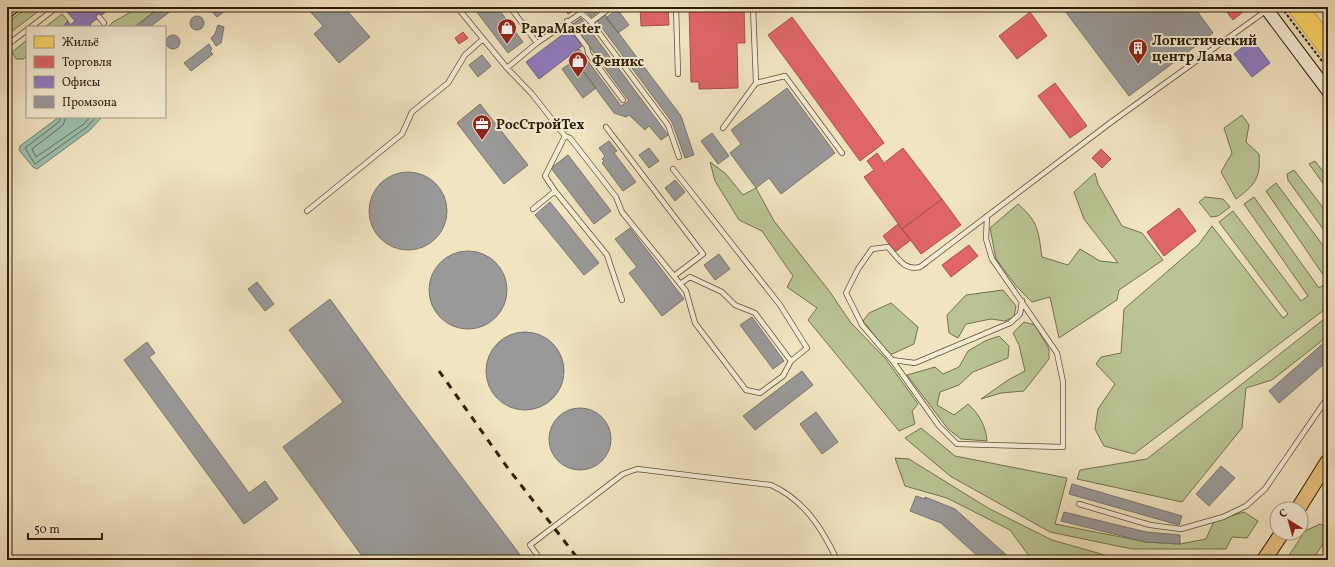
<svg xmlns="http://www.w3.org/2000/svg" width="1335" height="567" viewBox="0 0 1335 567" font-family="Vollkorn,serif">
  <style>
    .green { fill: #b9c492; stroke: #74714c }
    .water { fill: #9bbfae; stroke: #707f6b }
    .homes { fill: #ffd966; stroke: #c1a14a }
    .shops { fill: #e06666; stroke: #ab504a }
    .offices { fill: #8e7cc3; stroke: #72608b }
    .industry { fill: #999; stroke: #79746d }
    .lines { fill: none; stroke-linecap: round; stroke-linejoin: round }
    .shore { stroke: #656e5a; stroke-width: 1 }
    .lane-casing { stroke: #605035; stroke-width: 6 }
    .secondary-casing { stroke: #2f1e07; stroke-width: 14 }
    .primary-casing { stroke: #2f1e07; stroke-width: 16 }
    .path { stroke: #2f1e07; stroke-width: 2; stroke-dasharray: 3 2; stroke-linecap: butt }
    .lane { stroke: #f6edd6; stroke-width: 4.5 }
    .secondary { stroke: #f6edd6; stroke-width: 12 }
    .primary { stroke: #e8c280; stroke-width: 14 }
    .rail { stroke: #2f1e07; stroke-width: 3; stroke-dasharray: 7 7; stroke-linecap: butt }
    .labels { text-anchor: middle; stroke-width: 4; stroke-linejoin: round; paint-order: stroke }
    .poi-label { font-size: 14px; font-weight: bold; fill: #2f1e07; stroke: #f6edd6; text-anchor: start }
  </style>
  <rect width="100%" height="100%" fill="#f1e4c0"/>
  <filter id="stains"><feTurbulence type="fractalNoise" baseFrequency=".005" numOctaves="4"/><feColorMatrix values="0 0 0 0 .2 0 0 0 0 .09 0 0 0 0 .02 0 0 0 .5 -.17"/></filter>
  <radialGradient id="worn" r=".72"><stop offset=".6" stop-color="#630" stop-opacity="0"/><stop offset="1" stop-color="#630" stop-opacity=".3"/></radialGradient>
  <path class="green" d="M28 7H44L7 35V23Z
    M140 7H160L134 27H108L113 22Z
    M62 14 68 21 63 27H45Z
    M27 40V56L23 59H16L12 52Z
    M1242 115 1249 125 1246 142 1259 154C1261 178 1255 185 1236 199L1221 172 1232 153 1224 128Z
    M1315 161 1328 178V190L1309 164Z
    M710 162 725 173 743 195 756 188 774 221 830 292 851 323 885 358 918 404 912 411 915 424 899 431 808 320 817 308 787 287 793 276 762 231 739 220 715 181Z
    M1294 170 1328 214V236L1288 180 1287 174Z
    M1095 173 1098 184 1122 226 1142 233 1163 260 1119 290 1117 300 1059 338 1050 297 1032 302 1017 287 996 259 990 228 1018 204C1039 222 1038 231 1042 257L1068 265 1080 249 1100 261 1118 263 1084 219 1074 192Z
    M1276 183 1328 252V307L1134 454 1104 446 1095 429 1098 409 1115 384 1096 364 1101 357 1121 353 1124 309 1199 244 1212 226 1283 318 1288 314 1219 222 1233 211 1301 301 1308 296 1244 204 1254 197 1319 288 1328 282 1266 191Z
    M1205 197 1223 199 1230 207 1218 216 1211 217 1199 202Z
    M1003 290 1016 306 1014 317 1005 321 991 319 966 324 958 338 949 333 947 315 966 295Z
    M891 303 918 327 914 344 890 355 863 321 869 313Z
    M1328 316V336L1272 380 1246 388 1242 428 1182 502 1077 479 1080 470 1147 459Z
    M1024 322 1035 325 1049 349V359L1024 391 1001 393 981 399 1008 380 1025 371 1019 345 1013 333Z
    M999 336 1009 346 1008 358 973 372 959 385 940 392 937 405 954 415 968 404C979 414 986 426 987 441L961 439 948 429 907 375 935 367 943 374 959 367 968 351 985 341Z
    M921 428 955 456 1067 478 1055 524 1146 542 1180 544 1206 539 1214 521 1244 512 1258 521 1247 538 1232 537 1226 549H1132L1050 532 950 476 905 438Z
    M895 458 909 459 988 508 1052 540 1108 556 1160 559 1217 557V560H1032L1010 530 947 498 905 486Z
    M1320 524 1328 528V537L1312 560H1286L1305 531Z"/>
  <path class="water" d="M59 117H102L90 130 37 169 33 167 19 150 20 146Z"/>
  <path class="homes" d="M1285 7H1310L1328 30V64Z"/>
  <path class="shops" d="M640 7H668L669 25 641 26Z
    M689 7H744L745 43H737L738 88 699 89V82H691Z
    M1223 7H1241L1244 11 1233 20Z
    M1030 12 1047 36 1017 59 999 36Z
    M792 17 884 143 860 161 768 35Z
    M463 32 468 38 459 44 455 38Z
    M1055 83 1087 126 1070 138 1038 96Z
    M903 148 942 199 902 229 864 177 874 170 867 161 877 153 884 163Z
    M1101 149 1111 159 1102 168 1092 158Z
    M942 199 961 225 921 254 902 229Z
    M1179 208 1196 231 1164 256 1147 232Z
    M898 224 911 240 895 252 883 236Z
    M969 245 978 256 951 277 942 265Z"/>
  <path class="offices" d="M72 7H112L90 24 91 25 88 27H63L68 21 70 25 75 21 67 12Z
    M564 7H580L568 14Z
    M570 29 582 46 539 79 526 62Z
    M1252 39 1270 63 1252 77 1234 54Z"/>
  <path class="industry" d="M160 7H176L150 27H136Z
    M208 7H230L217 17Z
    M306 7H344L370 37 339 63 314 34 323 26Z
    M473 7H497L523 42 508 53Z
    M588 7H604L591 17 585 10Z
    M1062 7H1194L1213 33 1129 96Z
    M617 9 629 25 618 33 606 18Z
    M605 15 681 116 694 155 685 158 672 122 597 21Z
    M190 23a7 7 0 1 1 14 0a7 7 0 1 1-14 0Z
    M581 18 668 135 661 140 649 126 645 130 629 115 626 117 614 113 571 55 579 49 621 106 629 101 573 24Z
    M218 25 224 27 221 43 216 46 211 38 215 34Z
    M166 42a7 7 0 1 1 14 0a7 7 0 1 1-14 0Z
    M209 44 212 49 210 51 213 54 191 71 184 63Z
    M482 55 491 66 478 77 469 65Z
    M575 60 596 88 583 98 562 69Z
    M787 88 835 153 781 194 769 178 756 188 730 153 741 144 731 130Z
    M480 104 528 165 504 184 457 123Z
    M712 133 729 156 718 164 701 141Z
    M609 141 617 151 614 153 636 182 623 191 602 163 604 161 602 159 605 156 599 148Z
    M649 148 659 161 649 168 639 155Z
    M568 155 611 211 594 224 551 168Z
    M369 211a39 39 0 1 1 78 0a39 39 0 1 1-78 0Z
    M675 180 685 192 675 201 665 188Z
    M550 202 599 263 584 275 535 215Z
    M630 228 684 299 662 316 629 273 637 267 615 239Z
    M429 290a39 39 0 1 1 78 0a39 39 0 1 1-78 0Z
    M719 254 730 269 715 280 704 265Z
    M257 282 274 304 265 311 248 289Z
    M330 299 401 397 524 560H365L283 447 343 402 289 330Z
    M752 317 784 361 773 369 740 325Z
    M486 371a39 39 0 1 1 78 0a39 39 0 1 1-78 0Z
    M1328 339V354L1321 360 1324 364 1279 403 1269 391Z
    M147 342 155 353 149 357 249 493 265 481 278 499 244 524 124 360Z
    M802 371 813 385 755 430 743 416Z
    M549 439a31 31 0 1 1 62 0a31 31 0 1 1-62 0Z
    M816 412 838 442 822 454 800 424Z
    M1221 466 1235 478 1209 506 1196 494Z
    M1072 484 1182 516 1179 525 1069 494Z
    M916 496 925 499V497L955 509 1012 560H982L941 523 910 511Z
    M1064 512 1146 532 1180 535V544L1146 542 1061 521Z"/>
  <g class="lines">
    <path class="shore" d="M61 117 59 122 25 148 35 164 87 127 96 117
      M66 117 63 125 32 149 36 157 84 124 90 117"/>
    <g class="lane-casing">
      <path id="lane" d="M457 7 507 68 532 94 565 136 570 138 616 197 622 212 686 291 695 323 746 390 760 393 783 376 791 361 807 348 780 305 673 169
        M510 7 537 43
        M623 7 625 9
        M676 7 678 74
        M1321 7 1328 16
        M99 17 104 23
        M567 21 587 47 588 53 623 100
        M591 22 610 8
        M31 27 57 7
        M7 45 27 30
        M507 68 537 43 581 13 591 22 668 125 679 157
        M756 83 785 76 842 153
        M606 127 703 254 674 276
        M723 128 756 83 753 7
        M565 136 545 176 555 191 607 255 622 300
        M533 209 555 191
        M307 211 402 134 412 112 448 83 465 55 483 39
        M680 284 690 277 722 292 735 305 755 313 791 361
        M1022 301 1020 314 1010 323 915 363 892 360 862 325 846 293 858 269 872 249 888 247C898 258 904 271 920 267L1110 123 1267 10
        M892 360 939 426 957 444 1063 447V382L1057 353 992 259 986 239 987 216
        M1079 504 1150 525 1181 529 1223 517 1246 506 1265 489 1328 397
        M541 560 530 545 623 474 637 469 771 485C804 500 822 528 837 560"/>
    </g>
    <g class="secondary-casing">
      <path id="secondary" d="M1265 7 1328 91
        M7 12 13 7"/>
    </g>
    <g class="primary-casing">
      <path id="primary" d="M1298 509 1328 461
        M1264 560 1282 533"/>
    </g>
    <path class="path" d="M1281 7 1328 69"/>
    <use href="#lane" class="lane"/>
    <use href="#secondary" class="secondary"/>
    <use href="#primary" class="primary"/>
    <path class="rail" d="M439 371 507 467 579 560"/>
  </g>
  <defs>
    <g id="shop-pin" transform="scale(1)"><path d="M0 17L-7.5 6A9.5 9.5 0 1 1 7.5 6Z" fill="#8f2418" stroke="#f6edd6"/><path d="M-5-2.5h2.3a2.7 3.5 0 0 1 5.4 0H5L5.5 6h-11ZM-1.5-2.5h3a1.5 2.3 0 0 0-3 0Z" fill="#fff"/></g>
    <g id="building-pin" transform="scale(1)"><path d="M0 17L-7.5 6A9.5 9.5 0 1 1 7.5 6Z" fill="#8f2418" stroke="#f6edd6"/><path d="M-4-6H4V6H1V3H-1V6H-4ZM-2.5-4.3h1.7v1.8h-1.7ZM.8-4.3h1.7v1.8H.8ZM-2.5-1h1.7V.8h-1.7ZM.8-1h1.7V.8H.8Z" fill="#fff"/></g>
    <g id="office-pin" transform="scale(1)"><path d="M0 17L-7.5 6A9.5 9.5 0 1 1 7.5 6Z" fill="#8f2418" stroke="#f6edd6"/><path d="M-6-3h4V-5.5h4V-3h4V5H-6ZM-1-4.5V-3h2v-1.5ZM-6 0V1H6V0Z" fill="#fff"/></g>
  </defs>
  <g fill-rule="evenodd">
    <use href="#shop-pin" x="507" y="28"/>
    <use href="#building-pin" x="1138" y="48"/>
    <use href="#shop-pin" x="578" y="61"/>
    <use href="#office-pin" x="482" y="124"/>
  </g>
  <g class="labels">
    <g class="poi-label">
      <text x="521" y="33">PapaMaster</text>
      <text x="1152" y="45">Логистический<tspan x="1152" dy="16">центр Лама</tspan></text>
      <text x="592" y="66">Феникс</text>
      <text x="496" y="129">РосСтройТех</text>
    </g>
  </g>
  <rect width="1335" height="567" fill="none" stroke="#f1e4c0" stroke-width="24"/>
  <rect x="8" y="8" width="1319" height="551" fill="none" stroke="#2f1e07" stroke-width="2"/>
  <rect x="12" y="12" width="1311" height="543" fill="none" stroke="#2f1e07"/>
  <rect x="26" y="26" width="140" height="92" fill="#f6edd6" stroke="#a69a83"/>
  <rect x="34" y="36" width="20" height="12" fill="#ffd966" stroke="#a69a83"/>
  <text x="62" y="46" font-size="12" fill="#2f1e07">Жильё</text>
  <rect x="34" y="56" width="20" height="12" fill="#e06666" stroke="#a69a83"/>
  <text x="62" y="66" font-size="12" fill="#2f1e07">Торговля</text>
  <rect x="34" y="76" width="20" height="12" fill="#8e7cc3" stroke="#a69a83"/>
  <text x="62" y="86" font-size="12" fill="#2f1e07">Офисы</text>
  <rect x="34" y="96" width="20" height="12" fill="#999999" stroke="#a69a83"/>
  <text x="62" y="106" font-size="12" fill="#2f1e07">Промзона</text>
  <g transform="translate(1289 521) rotate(323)"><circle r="19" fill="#f6edd6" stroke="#a69a83"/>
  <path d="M0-3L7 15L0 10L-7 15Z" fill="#8f2418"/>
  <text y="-6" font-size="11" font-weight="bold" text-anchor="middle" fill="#2f1e07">С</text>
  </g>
  <path d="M28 533v6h74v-6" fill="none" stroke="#2f1e07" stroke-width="2"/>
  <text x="34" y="533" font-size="12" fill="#2f1e07" stroke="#f6edd6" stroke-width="3" paint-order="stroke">50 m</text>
  <rect width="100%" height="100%" filter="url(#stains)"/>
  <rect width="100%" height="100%" fill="url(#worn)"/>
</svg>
